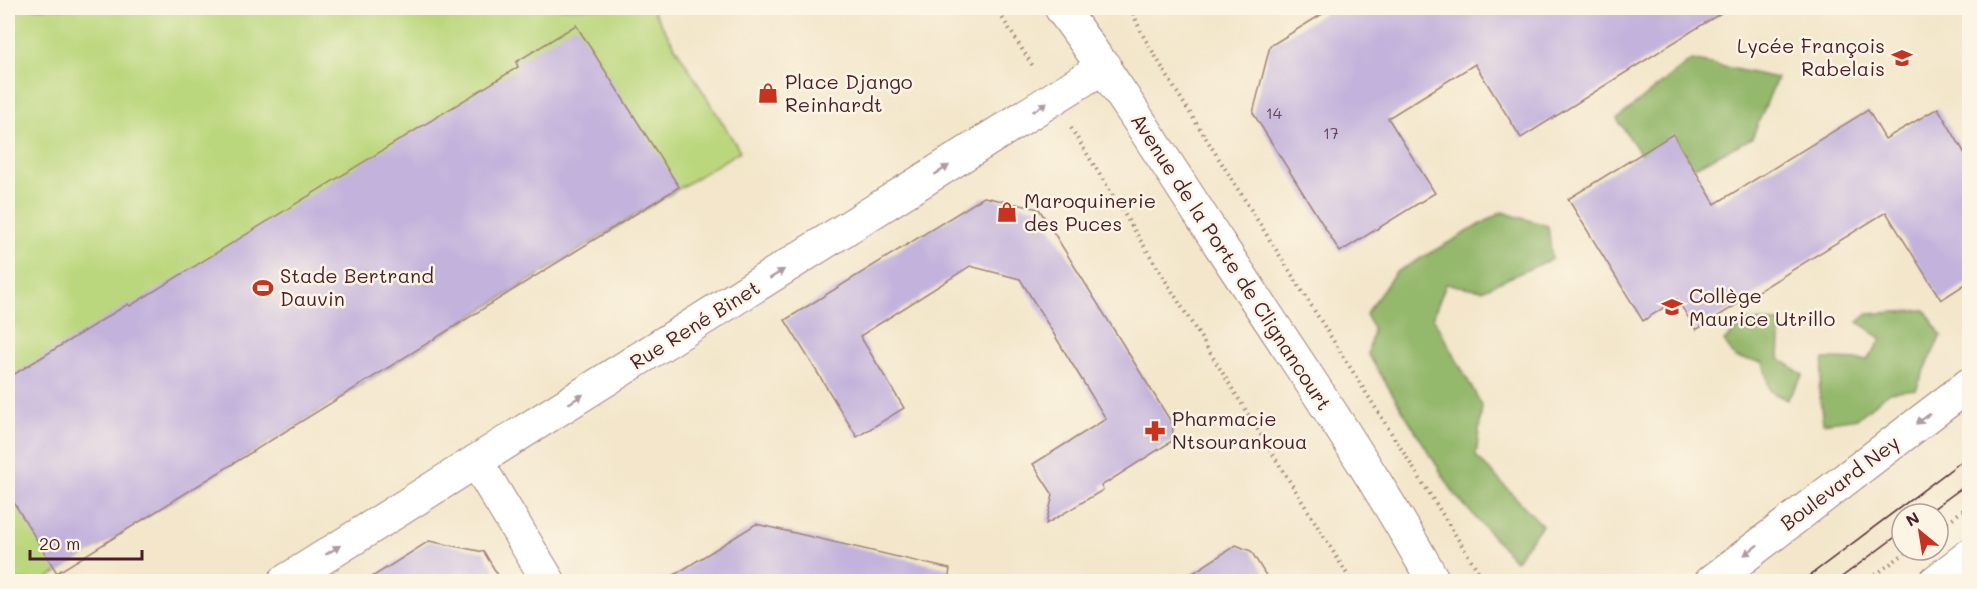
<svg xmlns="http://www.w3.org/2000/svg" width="1977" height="589" viewBox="0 0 1977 589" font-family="Mali,sans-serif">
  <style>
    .green { fill: #bbd77d; stroke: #827b54; stroke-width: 1.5 }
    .forest { fill: #94b86c; stroke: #6f6c4c; stroke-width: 1.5 }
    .building { fill: #c3b2dc }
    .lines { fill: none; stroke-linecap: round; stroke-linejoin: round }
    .minor-casing { stroke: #9e827a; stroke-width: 35 }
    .major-casing { stroke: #9e827a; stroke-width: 35 }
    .path { stroke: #9e827a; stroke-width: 4; stroke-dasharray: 1.5 4.5; stroke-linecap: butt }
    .minor { stroke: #fff; stroke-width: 33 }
    .major { stroke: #fff; stroke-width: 33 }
    .tram { stroke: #4a1f2b; stroke-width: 1.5 }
    .oneway { fill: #ae9aa0 }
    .labels { text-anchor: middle; stroke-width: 5; stroke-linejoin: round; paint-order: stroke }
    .number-label { font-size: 16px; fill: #684457 }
    .poi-label { font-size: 20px; fill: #4a1f2b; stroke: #fcf5e5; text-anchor: start }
    .street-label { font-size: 20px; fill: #4a1f2b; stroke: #fcf5e5 }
  </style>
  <rect width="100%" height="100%" fill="#fcf5e5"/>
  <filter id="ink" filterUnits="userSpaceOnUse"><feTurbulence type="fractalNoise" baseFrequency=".0167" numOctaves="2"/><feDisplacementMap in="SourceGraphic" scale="12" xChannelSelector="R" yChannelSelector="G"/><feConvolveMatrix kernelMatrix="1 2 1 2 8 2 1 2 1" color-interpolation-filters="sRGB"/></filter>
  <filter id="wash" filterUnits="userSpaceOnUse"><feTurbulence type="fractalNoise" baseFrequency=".008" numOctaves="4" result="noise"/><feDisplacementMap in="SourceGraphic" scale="24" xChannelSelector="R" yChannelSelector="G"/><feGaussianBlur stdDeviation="1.35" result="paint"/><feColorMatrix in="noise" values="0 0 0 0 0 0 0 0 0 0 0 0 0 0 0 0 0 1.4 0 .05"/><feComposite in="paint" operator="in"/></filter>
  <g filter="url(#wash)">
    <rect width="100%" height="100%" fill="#f3e6ca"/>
    <path class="green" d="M8 8H651L740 151 43 581H8Z"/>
    <path class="forest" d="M1691 60 1777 78 1752 138 1661 184 1617 119Z
      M1502 212 1548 226 1552 259 1482 290 1446 284 1433 317 1482 406 1476 456 1542 525 1515 561 1455 495 1368 354 1373 329 1366 314 1395 273Z
      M1925 310 1941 335 1916 389 1889 392 1858 418 1823 423 1819 390 1824 359 1867 360 1882 339 1858 322 1868 314Z
      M1747 321 1781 322 1779 358 1803 375 1787 400 1770 391 1763 362 1735 358 1724 341Z"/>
    <g id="blocks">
      <path class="building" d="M1332 8H1729L1521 138 1475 64 1388 118 1435 193 1340 252 1253 113 1270 46Z
        M576 25 679 187 57 573 8 493V378L128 304 130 306 518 67 516 62Z
        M1938 108 1970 162V281L1941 300 1886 212 1696 330 1677 299 1643 321 1568 199 1673 134 1715 204 1868 110 1885 139Z
        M984 197 1039 209 1173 425 1172 441 1101 486 1103 490 1046 524 1053 495 1033 464 1106 419 1020 279 970 266 860 336 904 408 857 437 785 320Z
        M756 524 950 569 948 582H663Z
        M429 541 484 552 502 582H364Z
        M1236 545 1251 551 1270 582H1179Z"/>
    </g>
  </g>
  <g filter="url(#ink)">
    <use href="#blocks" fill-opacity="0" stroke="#9e827a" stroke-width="1.5"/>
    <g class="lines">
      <g class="minor-casing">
        <path id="minor" d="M476 461 549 582
          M284 582 1105 66"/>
      </g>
      <g class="major-casing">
        <path id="major" d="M1061 8C1118 85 1169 168 1222 248 1294 357 1371 468 1434 582
          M1711 582 1970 384
          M1935 582 1970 555"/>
      </g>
      <path class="path" d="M996 8 1034 68
        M1131 8 1141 32 1175 89 1485 582
        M1071 128 1352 582
        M1938 529 1970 505
        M1866 582 1909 550"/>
      <use href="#minor" class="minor"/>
      <use href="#major" class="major"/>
      <path class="tram" d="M1926 514 1970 482
        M1801 582 1970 455
        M1835 582 1902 532"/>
    </g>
    <defs><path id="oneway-solid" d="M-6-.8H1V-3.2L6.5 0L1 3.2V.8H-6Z" transform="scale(1.5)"/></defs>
    <g class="oneway">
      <use href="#oneway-solid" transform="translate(1040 107) rotate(-34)"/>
      <use href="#oneway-solid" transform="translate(942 170) rotate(-32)"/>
      <use href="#oneway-solid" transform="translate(777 274) rotate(-32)"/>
      <use href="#oneway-solid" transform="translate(576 399) rotate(-32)"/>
      <use href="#oneway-solid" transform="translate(1923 419) rotate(143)"/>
      <use href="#oneway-solid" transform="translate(333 550) rotate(-32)"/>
      <use href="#oneway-solid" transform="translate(1751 550) rotate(143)"/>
    </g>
  </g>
  <defs>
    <g id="school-bare" transform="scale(1.62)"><path d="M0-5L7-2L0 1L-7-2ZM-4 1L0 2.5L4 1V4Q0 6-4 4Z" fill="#c8321e" stroke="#fcf5e5" stroke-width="2.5" paint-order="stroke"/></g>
    <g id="shop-bare" transform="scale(1.62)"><path d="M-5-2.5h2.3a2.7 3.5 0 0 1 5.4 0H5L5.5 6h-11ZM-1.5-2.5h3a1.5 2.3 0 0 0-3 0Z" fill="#c8321e" stroke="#fcf5e5" stroke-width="2.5" paint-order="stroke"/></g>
    <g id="stadium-bare" transform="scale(1.62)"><path d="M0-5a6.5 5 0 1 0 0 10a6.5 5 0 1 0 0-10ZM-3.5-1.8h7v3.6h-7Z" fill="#c8321e" stroke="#fcf5e5" stroke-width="2.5" paint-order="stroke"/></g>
    <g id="pharmacy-bare" transform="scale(1.62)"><path d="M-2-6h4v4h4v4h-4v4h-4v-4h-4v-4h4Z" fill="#c8321e" stroke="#fcf5e5" stroke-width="2.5" paint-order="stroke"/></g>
  </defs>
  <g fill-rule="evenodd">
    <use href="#school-bare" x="1902" y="58"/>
    <use href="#shop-bare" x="768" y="93"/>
    <use href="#shop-bare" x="1007" y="212"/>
    <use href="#stadium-bare" x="263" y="288"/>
    <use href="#school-bare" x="1672" y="307"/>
    <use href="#pharmacy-bare" x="1155" y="431"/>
  </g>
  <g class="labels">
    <g class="number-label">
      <text x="1274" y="119">14</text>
      <text x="1331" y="139">17</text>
    </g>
    <g class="poi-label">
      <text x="1885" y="53" text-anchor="end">Lycée François<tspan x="1885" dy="23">Rabelais</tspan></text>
      <text x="785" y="89">Place Django<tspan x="785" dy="23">Reinhardt</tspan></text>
      <text x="1024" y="208">Maroquinerie<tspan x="1024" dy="23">des Puces</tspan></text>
      <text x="280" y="283">Stade Bertrand<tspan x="280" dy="23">Dauvin</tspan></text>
      <text x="1689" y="303">Collège<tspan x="1689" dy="23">Maurice Utrillo</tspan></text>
      <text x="1172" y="426">Pharmacie<tspan x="1172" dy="23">Ntsourankoua</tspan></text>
    </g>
    <g class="street-label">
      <text transform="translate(1231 262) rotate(57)" y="7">Avenue de la Porte de Clignancourt</text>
      <text transform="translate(695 325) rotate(-32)" y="7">Rue René Binet</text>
      <text transform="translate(1840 483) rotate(-37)" y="7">Boulevard Ney</text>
    </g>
  </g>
  <rect width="1977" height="589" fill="none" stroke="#fcf5e5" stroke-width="30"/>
  <g transform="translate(1920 532) rotate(330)"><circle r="28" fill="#fcf5e5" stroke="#b59f9b" stroke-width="1.5"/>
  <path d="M0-4.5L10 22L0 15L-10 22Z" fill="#c8321e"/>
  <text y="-9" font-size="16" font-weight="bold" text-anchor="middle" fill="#4a1f2b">N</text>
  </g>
  <path d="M30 550v9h112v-9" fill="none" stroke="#4a1f2b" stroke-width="3"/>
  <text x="39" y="550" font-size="18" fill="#4a1f2b" stroke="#fcf5e5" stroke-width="4.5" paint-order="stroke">20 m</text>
</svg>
